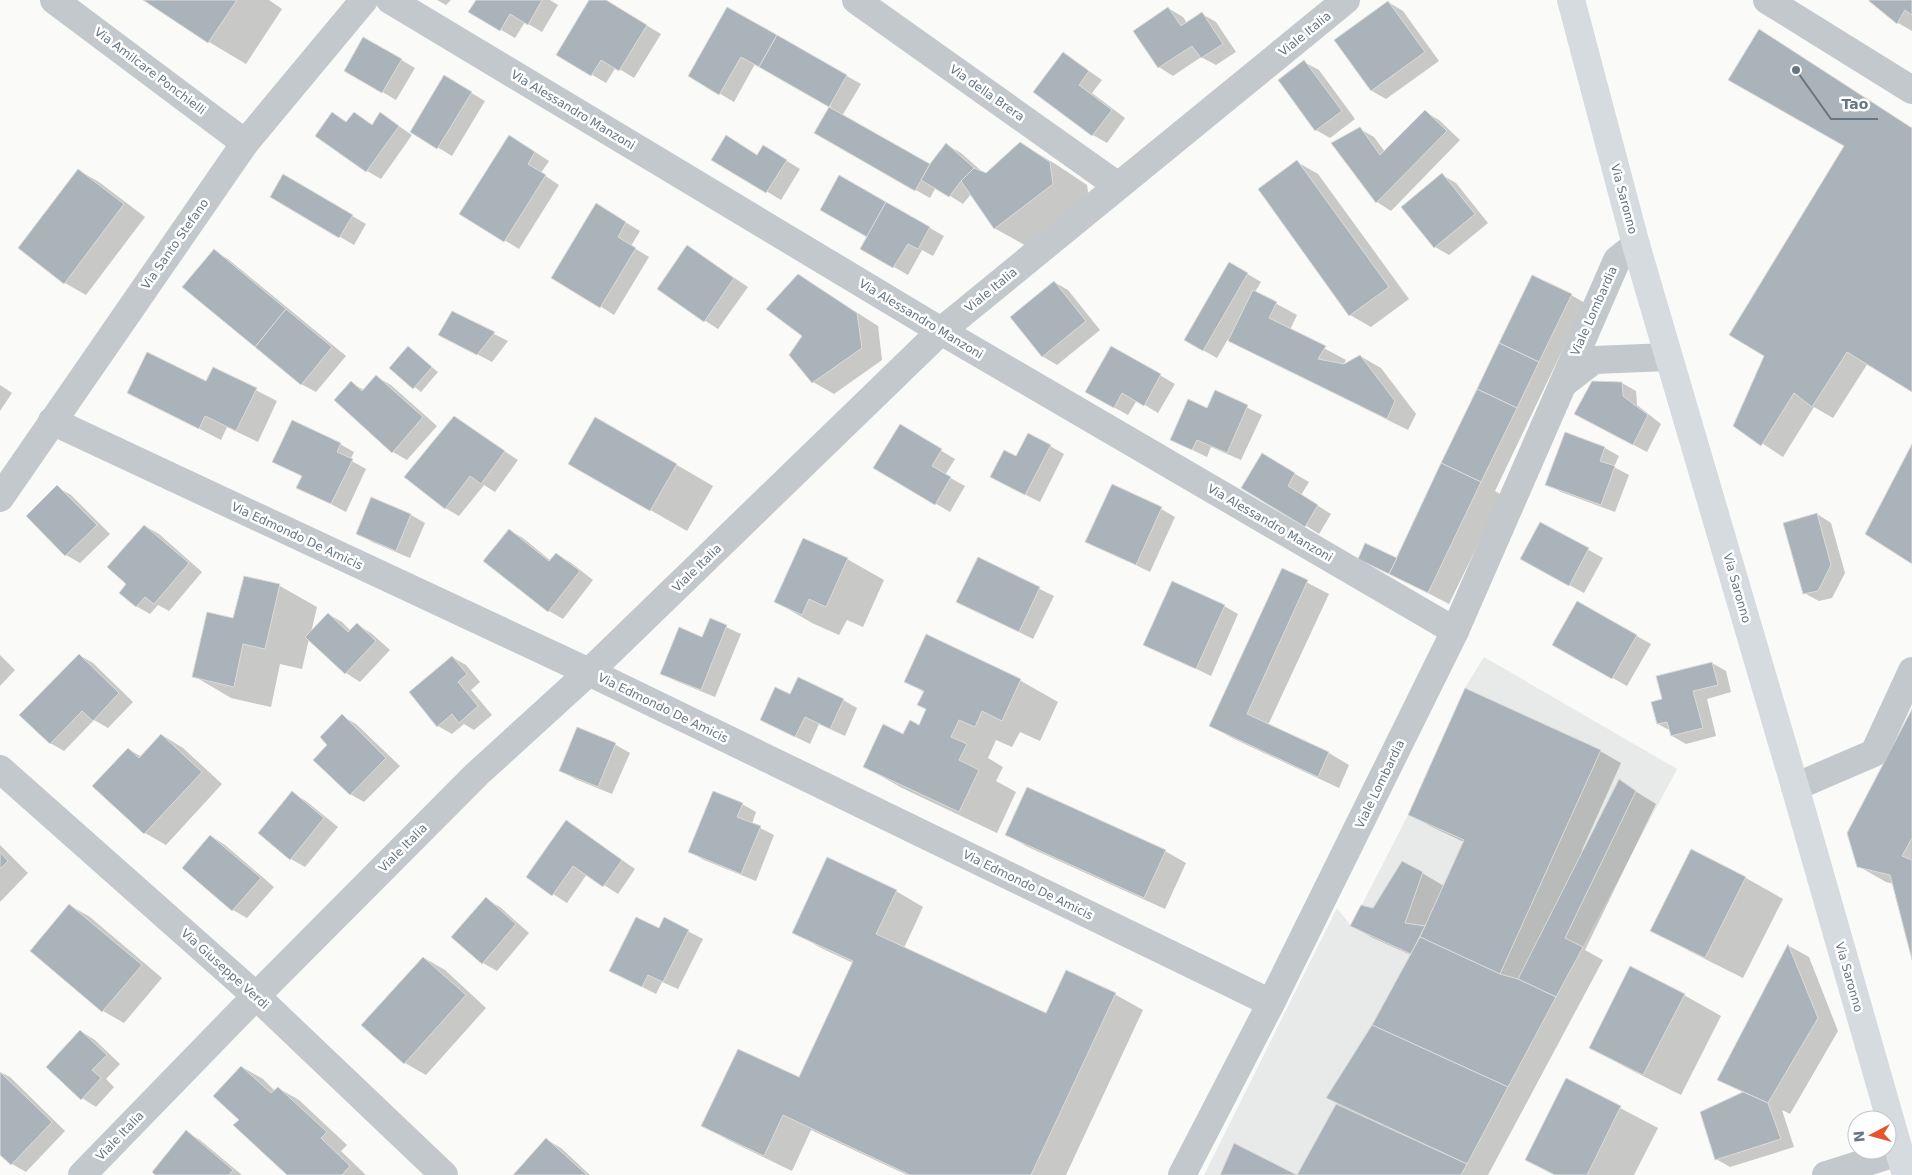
<svg xmlns="http://www.w3.org/2000/svg" width="1912" height="1175" font-family="'DejaVu Sans',sans-serif">
<rect width="100%" height="100%" fill="#fafaf8"/>
<polygon fill="#e8e9e9" points="1484,657 1677,769 1461,1175 1204,1175 1337,908 1351,926 1408,815 1465,688"/>
<g fill="#0003">
<polygon points="145,0 269,0 282,9 246,64 209,42"/>
<polygon points="437,0 451,0 446,5"/>
<polygon points="477,0 550,0 558,5 542,32 525,22 515,38 470,12"/>
<polygon points="590,0 604,0 661,34 634,78 616,67 606,83 557,54"/>
<polygon points="1871,0 1912,0 1912,31 1898,23"/>
<polygon points="1388,2 1403,11 1439,61 1386,99 1372,91"/>
<polygon points="1168,8 1183,17 1187,23 1202,14 1216,22 1236,52 1216,65 1201,57 1173,76 1159,67"/>
<polygon points="728,9 861,84 842,116 930,166 947,145 961,153 986,175 1020,143 1057,165 1087,185 1090,206 1032,249 994,228 971,194 963,204 936,187 930,198 815,133 831,106 755,64 734,102 690,76"/>
<polygon points="1760,31 1912,128 1912,391 1868,363 1833,418 1814,407 1783,457 1734,425 1766,356 1845,145"/>
<polygon points="364,38 415,68 396,100 346,70"/>
<polygon points="1063,53 1102,80 1092,93 1125,118 1107,143 1093,135 1035,91"/>
<polygon points="1304,62 1319,70 1355,119 1330,138 1316,130"/>
<polygon points="458,85 485,101 452,156 411,131"/>
<polygon points="1425,112 1439,120 1460,140 1391,211 1377,202 1332,144 1360,129 1374,137 1385,152"/>
<polygon points="332,113 347,122 354,113 373,125 381,114 412,135 381,179 367,171"/>
<polygon points="523,144 549,161 541,173 559,185 519,249 461,214"/>
<polygon points="777,155 800,169 781,200 713,159"/>
<polygon points="1297,162 1318,174 1409,299 1371,327 1350,315"/>
<polygon points="78,170 99,182 145,217 86,295 65,283 20,248"/>
<polygon points="1442,175 1456,183 1488,223 1449,255 1435,247"/>
<polygon points="284,176 366,224 354,245 272,197"/>
<polygon points="840,177 944,236 933,256 922,250 908,275 861,248 869,236"/>
<polygon points="610,213 640,231 631,246 649,257 614,315 600,306"/>
<polygon points="688,247 748,287 718,329 704,320"/>
<polygon points="214,251 228,259 346,356 316,392 301,384"/>
<polygon points="1229,263 1261,282 1255,292 1297,315 1290,330 1346,360 1342,367 1360,356 1381,368 1416,414 1408,430 1251,352 1228,339 1217,358 1185,340"/>
<polygon points="798,275 878,326 882,360 834,394 813,382 804,335"/>
<polygon points="1054,282 1068,290 1100,330 1057,365 1042,356"/>
<polygon points="1571,295 1585,303 1495,491 1502,495 1449,604 1395,576 1397,559"/>
<polygon points="452,313 508,341 492,362 454,342"/>
<polygon points="1111,347 1175,384 1158,413 1137,400 1128,415 1086,392"/>
<polygon points="408,348 438,372 421,392 391,368"/>
<polygon points="214,369 277,401 258,442 227,427 221,440 129,392 207,383"/>
<polygon points="377,377 391,385 437,426 407,460 393,452 351,383 364,390"/>
<polygon points="1622,383 1636,391 1637,405 1661,424 1647,452 1590,422"/>
<polygon points="0,385 12,393 0,411"/>
<polygon points="1216,392 1262,415 1241,460 1211,447 1207,457 1172,440 1208,409"/>
<polygon points="454,418 518,460 495,492 484,485 459,516 445,508"/>
<polygon points="596,418 713,486 687,531 570,464"/>
<polygon points="900,426 955,459 945,475 965,486 950,512 875,468"/>
<polygon points="340,444 354,452 350,460 366,469 346,512 298,487 303,477 288,469"/>
<polygon points="1050,446 1064,454 1040,502 1006,485 1016,457"/>
<polygon points="1605,448 1619,456 1614,467 1629,475 1615,512 1561,492 1547,484"/>
<polygon points="1262,455 1309,482 1301,495 1331,514 1319,534 1305,525"/>
<polygon points="57,487 71,495 110,534 80,563 66,555 27,516"/>
<polygon points="372,499 411,515 425,523 410,558 372,542 358,533"/>
<polygon points="1161,509 1175,517 1150,572 1087,541"/>
<polygon points="1817,514 1831,523 1845,573 1832,598 1819,601 1804,593"/>
<polygon points="1540,523 1603,558 1584,593 1536,567"/>
<polygon points="145,526 159,534 202,572 169,611 158,605 150,614 136,606 128,584"/>
<polygon points="509,530 523,538 551,561 556,554 570,562 593,580 563,619 549,611 485,560"/>
<polygon points="847,559 884,580 863,627 847,620 839,635 812,623 776,602"/>
<polygon points="978,559 1054,596 1033,639 958,602"/>
<polygon points="1283,570 1329,594 1268,725 1329,753 1349,765 1339,788 1232,738 1211,726"/>
<polygon points="280,586 317,607 311,633 328,614 342,622 351,631 357,625 371,633 390,650 360,682 346,673 309,639 302,669 280,664 271,707 231,698 194,676 234,619"/>
<polygon points="1578,603 1651,644 1627,686 1554,645"/>
<polygon points="1224,606 1238,614 1211,676 1145,644"/>
<polygon points="711,620 741,634 715,697 676,681 662,673 703,638"/>
<polygon points="926,636 1021,681 1058,702 1040,741 1020,732 1012,747 996,740 988,758 1003,767 996,781 1016,792 997,833 902,788 865,767 904,736 920,726 927,709 925,693 905,681"/>
<polygon points="0,655 15,670 0,686"/>
<polygon points="79,655 93,663 133,702 108,728 94,720 64,751 50,743"/>
<polygon points="452,657 466,665 480,682 471,690 492,715 474,730 464,724 452,734 438,726"/>
<polygon points="1712,663 1726,671 1731,692 1707,699 1716,736 1686,744 1672,736 1671,731 1658,724 1663,700"/>
<polygon points="790,695 843,700 857,708 845,736 819,724 810,744 761,720"/>
<polygon points="1912,712 1912,955 1894,884 1886,882 1858,866"/>
<polygon points="342,716 356,724 400,766 364,802 350,794 329,745"/>
<polygon points="578,729 616,745 630,753 612,794 575,779 561,771"/>
<polygon points="162,735 183,748 222,784 166,845 145,833 94,786 128,749 142,757"/>
<polygon points="1600,751 1621,763 1582,850 1584,851 1619,781 1656,804 1585,950 1603,960 1488,1175 1298,1175 1338,1103 1374,1025 1411,955 1373,938 1352,926 1422,873 1444,886 1464,842 1430,826 1410,814"/>
<polygon points="292,793 306,801 338,827 305,867 291,859"/>
<polygon points="742,804 756,812 752,824 774,835 756,881 704,860 690,852"/>
<polygon points="566,821 635,869 618,894 587,874 567,903 553,894"/>
<polygon points="1007,835 1165,851 1186,863 1165,909 1028,847"/>
<polygon points="211,836 225,845 274,887 247,918 233,910 184,868"/>
<polygon points="0,845 28,873 0,902"/>
<polygon points="1746,878 1783,899 1743,978 1689,951 1652,930"/>
<polygon points="896,891 923,907 904,948 1046,1015 1066,972 1116,995 1143,1010 1066,1175 907,1175 811,1130 792,1171 730,1141 703,1126 800,1079 853,963 821,948 794,932"/>
<polygon points="486,899 500,907 529,933 497,971 483,963"/>
<polygon points="69,905 90,917 162,978 124,1023 103,1011 31,951"/>
<polygon points="664,919 703,939 678,989 662,982 656,994 625,978 659,930"/>
<polygon points="1789,946 1809,957 1838,1031 1790,1114 1782,1110 1794,1147 1730,1167 1716,1159 1744,1093 1719,1079"/>
<polygon points="424,958 445,970 486,1008 426,1075 405,1063 363,1025"/>
<polygon points="1684,995 1721,1016 1681,1095 1627,1068 1590,1047"/>
<polygon points="80,1031 95,1040 120,1064 106,1079 114,1087 96,1107 82,1098"/>
<polygon points="242,1067 263,1079 275,1091 278,1088 299,1100 347,1145 341,1151 366,1175 289,1175 240,1120"/>
<polygon points="0,1072 10,1077 65,1131 26,1172 12,1164 0,1153"/>
<polygon points="1567,1080 1658,1128 1634,1175 1554,1175 1527,1159"/>
<polygon points="186,1132 200,1140 242,1175 157,1175"/>
<polygon points="547,1140 561,1148 590,1175 514,1175"/>
</g>
<g fill="#aab3b9" stroke="#dcdcda">
<polygon points="143,0 237,0 208,43"/>
<polygon points="476,0 542,0 528,25 510,14 500,31 468,12"/>
<polygon points="589,0 606,0 647,25 619,71 601,60 591,76 556,55"/>
<polygon points="1869,0 1912,0 1912,15 1905,10 1897,24 1869,1"/>
<polygon points="1388,1 1425,52 1371,91 1334,40"/>
<polygon points="727,7 777,35 759,67 741,57 719,95 688,76"/>
<polygon points="1168,7 1181,26 1202,12 1223,44 1201,58 1192,46 1158,68 1133,31"/>
<polygon points="1759,29 1912,128 1912,392 1847,352 1812,407 1794,393 1761,446 1733,426 1764,356 1729,335 1844,146 1728,80"/>
<polygon points="777,35 847,75 829,107 759,67"/>
<polygon points="363,37 402,59 382,93 344,71"/>
<polygon points="1063,52 1089,71 1079,85 1112,110 1092,136 1033,92"/>
<polygon points="1304,60 1342,111 1315,131 1278,80"/>
<polygon points="444,75 472,92 437,149 410,132"/>
<polygon points="829,107 930,164 915,191 814,133"/>
<polygon points="1425,110 1447,131 1376,203 1331,143 1360,127 1380,155"/>
<polygon points="332,112 346,122 354,112 372,125 380,112 399,126 366,172 315,136"/>
<polygon points="509,135 535,152 528,164 546,175 504,242 459,214"/>
<polygon points="726,135 757,155 763,145 787,160 766,193 711,160"/>
<polygon points="1020,142 1050,162 1053,184 994,229 961,181 974,168 986,173"/>
<polygon points="946,143 974,168 961,181 949,197 921,180 930,164"/>
<polygon points="1297,160 1389,287 1349,316 1258,189"/>
<polygon points="78,169 124,204 64,284 18,248"/>
<polygon points="1442,173 1475,214 1434,248 1401,207"/>
<polygon points="283,174 353,215 339,238 270,197"/>
<polygon points="839,175 886,202 867,237 820,210"/>
<polygon points="886,202 930,227 918,249 908,244 893,268 860,249"/>
<polygon points="596,203 626,222 618,237 636,248 600,308 551,278"/>
<polygon points="687,245 734,278 704,322 657,289"/>
<polygon points="214,249 286,309 255,347 182,287"/>
<polygon points="1229,262 1248,273 1203,351 1184,340"/>
<polygon points="798,274 857,313 862,348 812,383 789,355 802,336 766,309"/>
<polygon points="1532,275 1572,294 1539,362 1499,343"/>
<polygon points="1054,281 1086,321 1042,357 1010,317"/>
<polygon points="1253,290 1277,302 1269,318 1326,346 1318,359 1344,364 1360,355 1395,401 1387,419 1228,341"/>
<polygon points="286,309 332,347 301,385 255,347"/>
<polygon points="452,311 495,332 477,355 438,335"/>
<polygon points="1499,343 1539,362 1517,408 1477,389"/>
<polygon points="408,346 432,367 413,389 389,368"/>
<polygon points="1111,346 1161,374 1144,406 1122,393 1114,408 1085,392"/>
<polygon points="147,352 206,381 213,367 257,388 236,431 205,416 199,429 127,393"/>
<polygon points="376,375 423,417 392,453 334,400 351,381 362,391"/>
<polygon points="1592,381 1622,382 1623,396 1648,415 1633,445 1574,414"/>
<polygon points="1477,389 1517,408 1481,482 1441,463"/>
<polygon points="1215,390 1248,405 1227,453 1197,440 1192,450 1170,440 1188,399 1207,408"/>
<polygon points="454,416 505,451 481,484 470,476 445,509 404,477"/>
<polygon points="595,417 677,464 650,511 568,464"/>
<polygon points="292,420 341,443 337,452 353,459 331,504 296,488 302,476 272,462"/>
<polygon points="900,424 942,449 932,466 951,477 935,505 873,468"/>
<polygon points="1565,432 1605,447 1600,461 1615,466 1601,505 1545,485"/>
<polygon points="1028,433 1051,445 1025,495 990,477 1004,450 1016,456"/>
<polygon points="1912,444 1912,564 1865,534"/>
<polygon points="1262,453 1295,473 1288,486 1318,505 1305,527 1241,488"/>
<polygon points="1441,463 1481,482 1428,593 1389,574"/>
<polygon points="1112,484 1162,507 1136,565 1085,542"/>
<polygon points="57,485 97,525 65,556 26,516"/>
<polygon points="371,497 411,514 396,551 356,534"/>
<polygon points="1817,513 1831,565 1818,591 1803,594 1783,523"/>
<polygon points="1540,522 1589,548 1569,586 1520,559"/>
<polygon points="144,525 189,563 154,604 145,597 136,607 119,593 126,584 107,567"/>
<polygon points="509,529 549,561 556,553 580,571 548,612 483,561"/>
<polygon points="803,538 848,558 826,607 809,599 802,615 774,602"/>
<polygon points="1365,543 1397,558 1389,574 1358,559"/>
<polygon points="978,557 1040,587 1019,632 956,602"/>
<polygon points="1282,568 1308,580 1247,714 1329,752 1318,777 1209,726"/>
<polygon points="244,576 280,584 265,649 243,644 234,687 192,677 207,612 233,618"/>
<polygon points="1172,581 1225,605 1196,669 1143,645"/>
<polygon points="1577,601 1637,635 1612,679 1552,645"/>
<polygon points="328,613 348,632 357,623 376,641 345,674 305,637"/>
<polygon points="710,618 727,625 701,690 660,674 679,627 702,637"/>
<polygon points="926,634 1021,679 1002,721 982,711 975,727 959,720 951,737 967,744 959,760 979,770 959,812 863,767 883,724 903,734 910,720 919,725 926,709 917,705 924,691 904,682"/>
<polygon points="79,654 119,693 93,721 82,711 50,744 19,715"/>
<polygon points="452,656 467,674 458,682 478,706 459,723 452,714 437,727 409,692"/>
<polygon points="1712,662 1718,685 1693,691 1703,728 1671,736 1667,722 1657,724 1651,702 1662,699 1656,676"/>
<polygon points="798,677 844,699 830,729 805,717 795,737 760,720 775,687 790,694"/>
<polygon points="1465,688 1601,750 1500,974 1420,937 1464,840 1408,815"/>
<polygon points="1912,709 1912,838 1902,856 1912,860 1912,960 1890,875 1857,867 1847,833"/>
<polygon points="342,714 386,758 350,795 313,760 327,745 320,737"/>
<polygon points="577,727 616,743 598,787 559,771"/>
<polygon points="161,734 202,772 144,834 92,786 128,748 139,758"/>
<polygon points="1619,779 1636,791 1565,938 1583,947 1556,997 1518,979"/>
<polygon points="1027,787 1166,850 1144,898 1005,835"/>
<polygon points="292,791 324,818 290,860 258,833"/>
<polygon points="713,791 743,803 737,817 761,826 741,874 688,852"/>
<polygon points="566,820 622,860 603,887 573,866 552,896 526,877"/>
<polygon points="210,835 261,878 232,911 182,868"/>
<polygon points="1691,849 1746,877 1705,958 1650,931"/>
<polygon points="0,852 8,861 0,869"/>
<polygon points="827,857 897,890 876,934 1046,1013 1066,970 1116,993 1031,1175 910,1175 783,1115 764,1156 701,1126 738,1049 799,1077 853,961 792,933"/>
<polygon points="1402,861 1423,872 1405,923 1425,926 1411,954 1350,926 1361,905 1373,908"/>
<polygon points="486,897 516,924 482,964 451,937"/>
<polygon points="69,904 142,965 102,1012 30,951"/>
<polygon points="636,917 659,928 664,917 689,930 663,982 648,975 642,987 609,971"/>
<polygon points="1420,937 1500,974 1518,979 1556,997 1508,1087 1372,1025"/>
<polygon points="1788,944 1818,1018 1768,1103 1717,1080"/>
<polygon points="423,957 466,995 404,1064 361,1025"/>
<polygon points="1630,966 1685,994 1643,1075 1589,1048"/>
<polygon points="1372,1025 1508,1087 1467,1164 1326,1098"/>
<polygon points="80,1030 107,1055 92,1070 101,1078 81,1100 46,1067"/>
<polygon points="241,1066 271,1093 278,1087 327,1132 321,1138 350,1166 342,1175 287,1175 233,1125 239,1120 213,1096"/>
<polygon points="0,1072 52,1122 11,1165 0,1155"/>
<polygon points="1566,1078 1621,1106 1587,1175 1555,1175 1525,1160"/>
<polygon points="1743,1092 1768,1103 1781,1139 1715,1160 1700,1112"/>
<polygon points="1336,1104 1467,1164 1461,1175 1297,1175"/>
<polygon points="186,1130 233,1170 229,1175 155,1175 152,1172"/>
<polygon points="546,1138 587,1175 513,1175"/>
<polygon points="1234,1143 1297,1175 1220,1175"/>
</g>
<g fill="none" stroke-linecap="round" stroke-linejoin="round">
<g stroke="#c3c8cc" stroke-width="28">
<polyline points="54,0 245,143"/>
<polyline points="390,0 941,331 1455,631"/>
<polyline points="856,0 1118,186"/>
<polyline points="1767,0 1912,90"/>
<polyline points="1563,384 1594,360 1668,357"/>
<polyline points="52,421 589,672 1271,1003"/>
<polyline points="0,498 245,143 364,0"/>
<polyline points="0,769 256,996 444,1175"/>
<polyline points="1795,787 1874,753 1912,671"/>
<polyline points="82,1175 256,996 477,774 589,672 941,331 1346,0"/>
<polyline points="1182,1175 1271,1003 1455,631 1617,260 1636,245"/>
</g>
<polyline stroke="#c3c8cc" stroke-width="28" points="1826,1175 1899,1152"/>
<polyline stroke="#d6dbdf" stroke-width="28" points="1571,0 1636,245 1795,787 1906,1175"/>
</g>
<g text-anchor="middle" dominant-baseline="central" stroke-width="5" stroke-linejoin="round" paint-order="stroke">
<g font-size="12" fill="#657683" stroke="#fff">
<text transform="translate(1305 34) rotate(-39)">Viale Italia</text>
<text transform="translate(150 71) rotate(37)">Via Amilcare Ponchielli</text>
<text transform="translate(987 93) rotate(35)">Via della Brera</text>
<text transform="translate(573 110) rotate(31)">Via Alessandro Manzoni</text>
<text transform="translate(1624 199) rotate(75)">Via Saronno</text>
<text transform="translate(175 244) rotate(-55)">Via Santo Stefano</text>
<text transform="translate(991 290) rotate(-39)">Viale Italia</text>
<text transform="translate(1594 311) rotate(-66)">Viale Lombardia</text>
<text transform="translate(921 319) rotate(31)">Via Alessandro Manzoni</text>
<text transform="translate(1270 523) rotate(30)">Via Alessandro Manzoni</text>
<text transform="translate(297 536) rotate(25)">Via Edmondo De Amicis</text>
<text transform="translate(697 568) rotate(-44)">Viale Italia</text>
<text transform="translate(1737 588) rotate(74)">Via Saronno</text>
<text transform="translate(663 708) rotate(26)">Via Edmondo De Amicis</text>
<text transform="translate(1380 784) rotate(-64)">Viale Lombardia</text>
<text transform="translate(403 848) rotate(-45)">Viale Italia</text>
<text transform="translate(1028 885) rotate(26)">Via Edmondo De Amicis</text>
<text transform="translate(225 969) rotate(42)">Via Giuseppe Verdi</text>
<text transform="translate(1849 977) rotate(74)">Via Saronno</text>
<text transform="translate(120 1136) rotate(-46)">Viale Italia</text>
</g>
</g>
<path fill="none" stroke="#657683" stroke-width="2" d="M1796 70L1831 119H1878"/>
<circle fill="#657683" stroke="#fff" stroke-width="2" cx="1796" cy="70" r="5"/>
<g font-size="14" text-anchor="middle" font-weight="bold" fill="#657683" stroke="#fff" stroke-width="5" stroke-linejoin="round" paint-order="stroke">
<text x="1855" y="109">Tao</text>
</g>
<g transform="translate(1872 1135) rotate(264)"><circle r="24" fill="#ffffff" stroke="#c1c8cd"/>
<path d="M0-4L9 19L0 12L-9 19Z" fill="#e4572e"/>
<text y="-8" font-size="14" font-weight="bold" text-anchor="middle" fill="#657683">N</text>
</g>
</svg>
